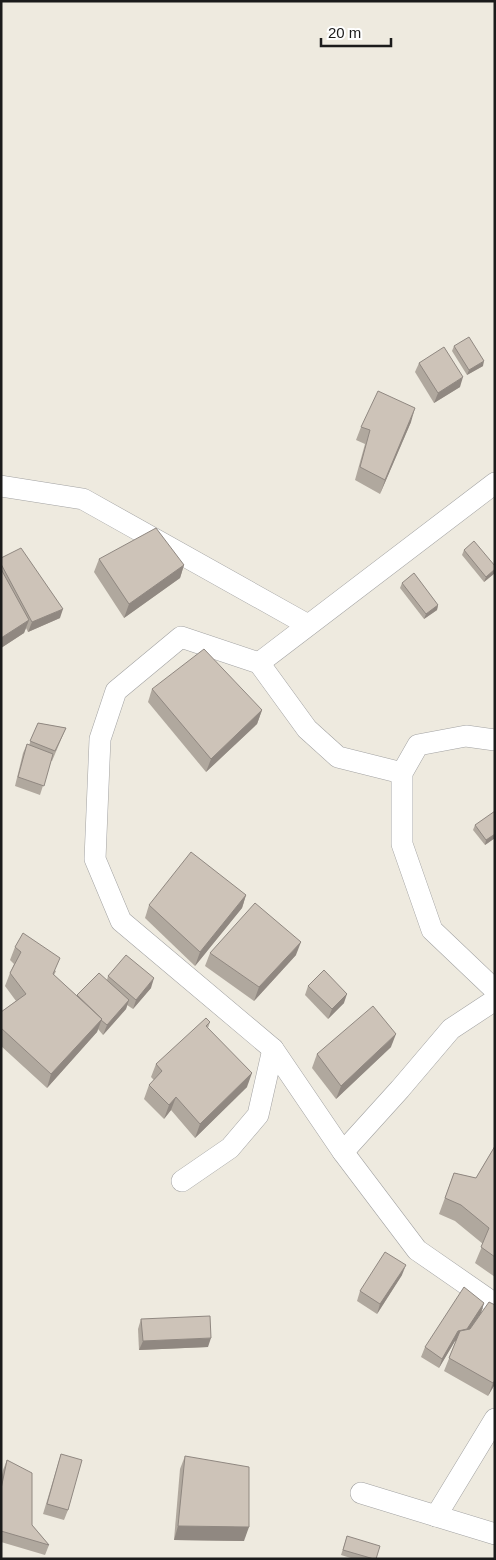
<svg xmlns="http://www.w3.org/2000/svg" width="496" height="1560" font-family="Arial,sans-serif">
<rect width="100%" height="100%" fill="#eeeadf"/>
<g fill="none" stroke-linecap="round" stroke-linejoin="round">
<defs>
<g id="street">
<polyline points="1,486 83,499 308,625"/>
<polyline points="259,663 495,483"/>
<polyline points="495,740 466,736 418,745 402,773 402,844 432,930 495,990"/>
<polyline points="402,773 338,757 307,729 259,663 181,637 116,691 100,739 95,859 121,921 273,1049 343,1152 417,1250 495,1304"/>
<polyline points="343,1152 400,1089 451,1029 495,1000"/>
<polyline points="182,1181 230,1148 258,1115 273,1049"/>
<polyline points="361,1493 495,1534"/>
<polyline points="436,1516 495,1419"/>
</g>
</defs>
<use href="#street" stroke="#a2a2a2" stroke-width="22"/>
<use href="#street" stroke="#fff" stroke-width="21"/>
</g>
<g fill="#b0a89e">
<polygon points="454,346 483,366 467,375 452,351"/>
<polygon points="419,363 460,387 434,403 415,372"/>
<polygon points="411,422 380,494 355,480 365,444 356,440 361,427"/>
<polygon points="464,550 495,573 484,582 462,555"/>
<polygon points="1,558 60,618 28,632 26,628 24,633 1,648"/>
<polygon points="99,559 184,565 180,578 124,618 94,572"/>
<polygon points="402,583 438,605 437,610 424,619 400,588"/>
<polygon points="152,689 262,710 257,724 206,772 148,702"/>
<polygon points="38,723 66,728 52,761 51,761 40,795 15,786 23,753 27,744 29,745"/>
<polygon points="475,825 495,838 485,845 473,830"/>
<polygon points="246,895 242,908 195,966 145,918 149,905"/>
<polygon points="15,947 56,971 54,975 77,996 107,980 108,976 151,988 133,1009 127,1005 126,1009 103,1035 98,1029 97,1032 47,1088 1,1046 1,1012 16,1001 5,986 10,973 14,964 10,960"/>
<polygon points="210,953 296,955 254,1001 205,966"/>
<polygon points="308,986 344,1003 328,1019 305,995"/>
<polygon points="210,1022 208,1028 247,1087 195,1138 171,1110 164,1119 144,1099 149,1085 154,1080 151,1077 156,1064"/>
<polygon points="391,1047 336,1099 312,1068 317,1054"/>
<polygon points="495,1146 495,1277 475,1263 483,1244 455,1221 439,1214 454,1173 476,1178"/>
<polygon points="402,1275 377,1314 357,1301 360,1291"/>
<polygon points="484,1303 481,1313 495,1384 488,1396 444,1371 456,1341 455,1341 439,1368 421,1357 425,1347"/>
<polygon points="141,1319 208,1347 139,1350 138,1329"/>
<polygon points="61,1454 68,1510 64,1520 43,1514"/>
<polygon points="185,1456 244,1541 174,1540 180,1469"/>
<polygon points="7,1460 32,1525 49,1545 45,1555 1,1542 1,1480 3,1470"/>
<polygon points="347,1536 376,1559 354,1559 341,1555"/>
</g>
<g fill="#908881">
<polygon points="484,361 483,366 467,375 469,370"/>
<polygon points="463,377 460,387 434,403 438,393"/>
<polygon points="415,408 411,422 380,494 385,480"/>
<polygon points="184,565 180,578 124,618 129,604"/>
<polygon points="495,569 495,573 484,582 486,577"/>
<polygon points="438,605 437,610 424,619 426,614"/>
<polygon points="63,609 60,618 28,632 32,622"/>
<polygon points="29,620 24,633 1,648 1,638"/>
<polygon points="262,710 257,724 206,772 211,759"/>
<polygon points="495,834 495,838 485,845 486,840"/>
<polygon points="246,895 242,908 195,966 200,952"/>
<polygon points="301,942 296,955 254,1001 259,987"/>
<polygon points="154,978 151,988 133,1009 136,1000"/>
<polygon points="347,994 344,1003 328,1019 332,1009"/>
<polygon points="129,1000 126,1009 103,1035 107,1025"/>
<polygon points="102,1019 97,1032 47,1088 51,1074"/>
<polygon points="396,1034 391,1047 336,1099 341,1086"/>
<polygon points="252,1073 247,1087 195,1138 200,1124"/>
<polygon points="176,1097 171,1110 164,1119 169,1105"/>
<polygon points="406,1265 402,1275 377,1314 380,1304"/>
<polygon points="484,1303 481,1313 464,1338 455,1341 439,1368 442,1359 458,1331"/>
<polygon points="211,1338 208,1347 139,1350 143,1341"/>
<polygon points="495,1380 495,1384 488,1396 493,1383"/>
<polygon points="178,1526 249,1527 244,1541 174,1540"/>
</g>
<g fill="#cdc3b8" stroke="#908881">
<polygon points="469,337 484,361 469,370 454,346"/>
<polygon points="444,347 463,377 438,393 419,363"/>
<polygon points="378,391 415,408 385,480 360,467 370,430 361,427"/>
<polygon points="156,528 184,565 129,604 99,559"/>
<polygon points="474,541 495,566 495,569 486,577 464,550"/>
<polygon points="21,548 63,609 32,622 1,564 1,558"/>
<polygon points="1,569 29,620 1,638"/>
<polygon points="414,573 438,605 426,614 402,583"/>
<polygon points="204,649 262,710 211,759 152,689"/>
<polygon points="38,723 66,728 55,751 30,741"/>
<polygon points="27,744 53,754 44,786 18,777"/>
<polygon points="495,811 495,834 486,840 475,825"/>
<polygon points="191,852 246,895 200,952 149,905"/>
<polygon points="255,903 301,942 259,987 210,953"/>
<polygon points="23,933 60,958 53,974 102,1019 51,1074 1,1028 1,1012 26,994 10,973 21,952 15,947"/>
<polygon points="126,955 154,978 136,1000 108,976"/>
<polygon points="324,970 347,994 332,1009 308,986"/>
<polygon points="99,973 129,1000 107,1025 101,1020 102,1019 77,995"/>
<polygon points="373,1006 396,1034 341,1086 317,1054"/>
<polygon points="206,1018 210,1022 206,1026 252,1073 200,1124 176,1097 169,1105 149,1085 162,1071 156,1064"/>
<polygon points="495,1146 495,1257 481,1247 489,1228 461,1205 445,1198 454,1173 476,1178"/>
<polygon points="385,1252 406,1265 380,1304 360,1291"/>
<polygon points="464,1287 484,1303 467,1329 458,1331 442,1359 425,1347"/>
<polygon points="489,1302 495,1305 495,1380 493,1383 449,1358 460,1331 470,1329"/>
<polygon points="210,1316 211,1338 143,1341 141,1319"/>
<polygon points="61,1454 82,1460 68,1510 47,1504"/>
<polygon points="185,1456 249,1467 249,1527 178,1526"/>
<polygon points="7,1460 32,1473 32,1525 49,1545 1,1531 1,1489"/>
<polygon points="347,1536 380,1546 376,1559 374,1559 343,1550"/>
</g>
<rect width="496" height="1560" fill="none" stroke="#1b1b1b" stroke-width="5"/>
<path d="M321 38v8h70v-8" fill="none" stroke="#1b1b1b" stroke-width="2.5"/>
<text x="328" y="38" font-size="15" fill="#1b1b1b" stroke="#ffffff" stroke-width="4" paint-order="stroke">20 m</text>
</svg>
